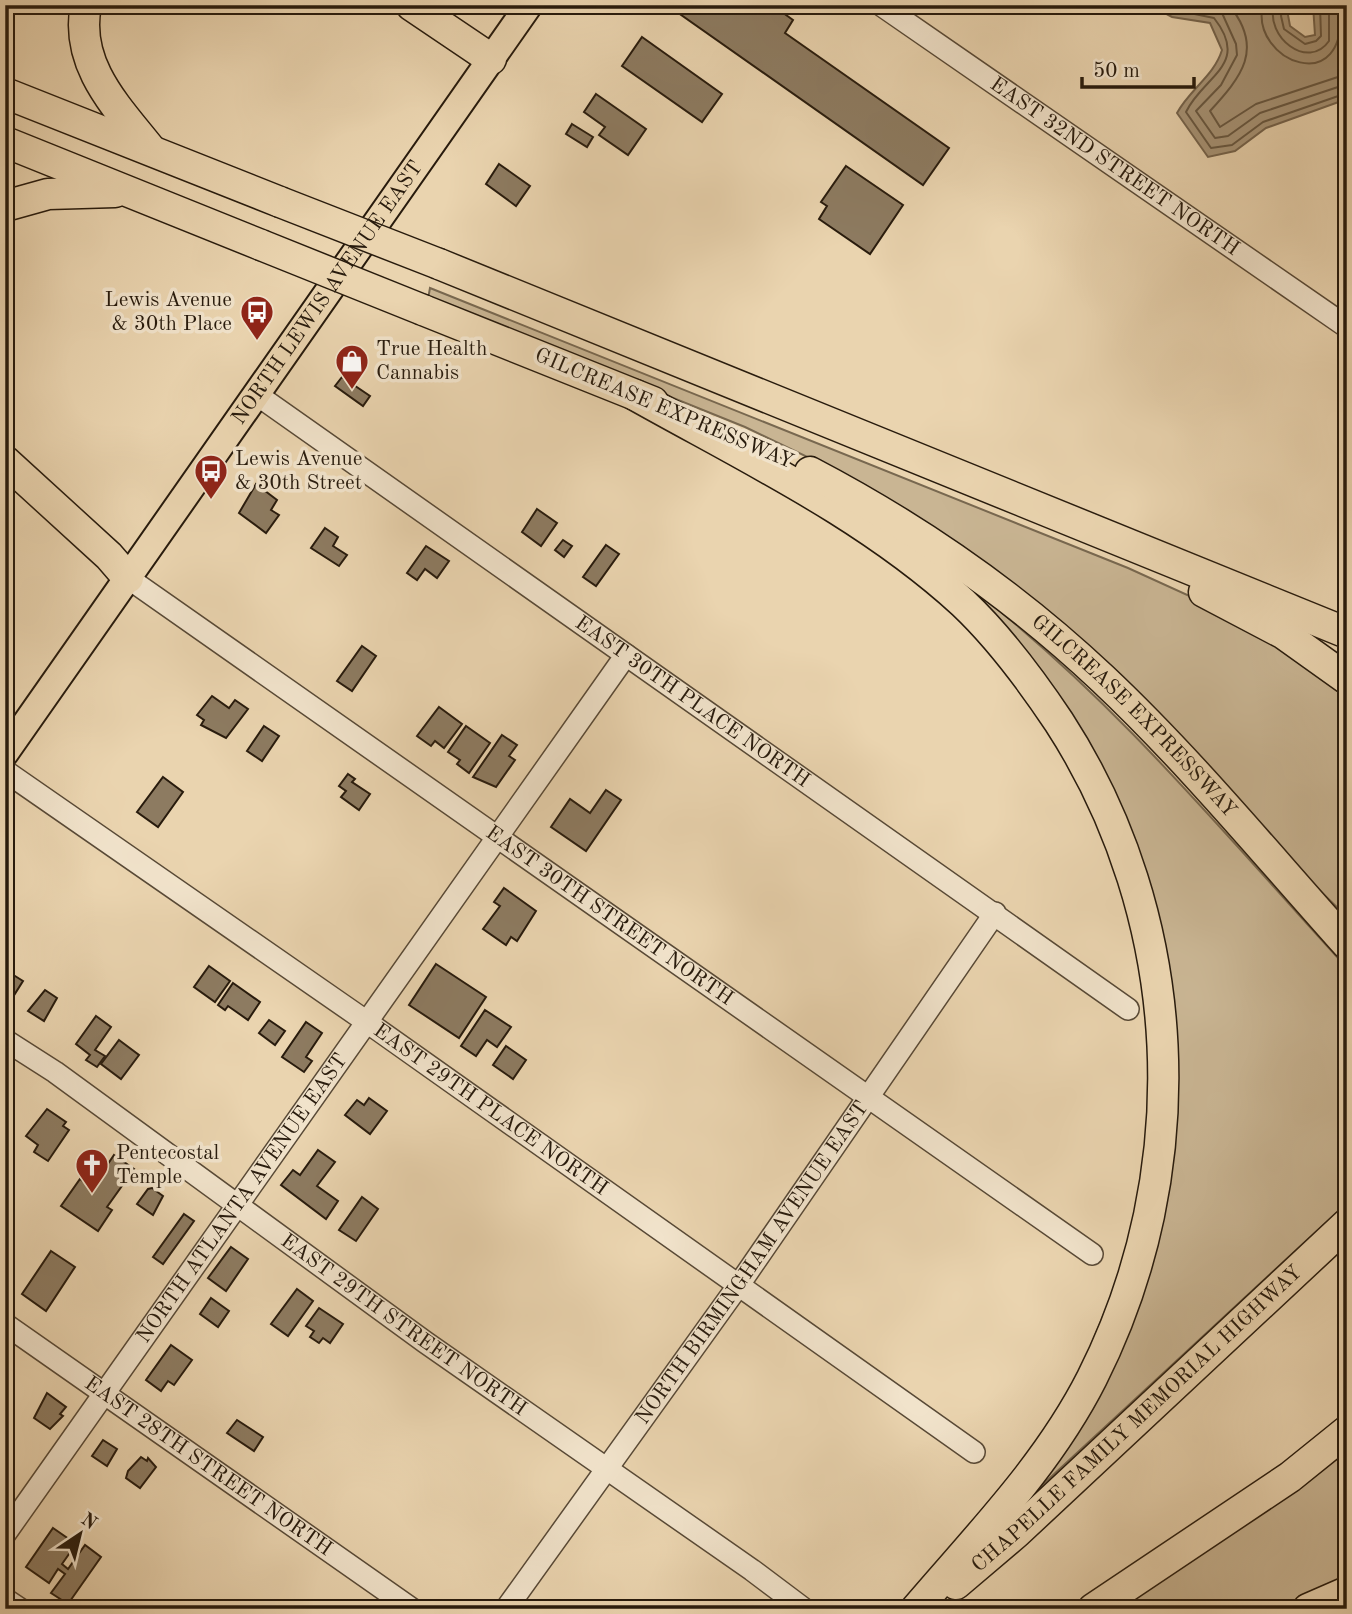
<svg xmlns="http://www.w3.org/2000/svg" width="1352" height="1614" font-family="'Old Standard TT',serif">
<rect width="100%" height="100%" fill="#ead4af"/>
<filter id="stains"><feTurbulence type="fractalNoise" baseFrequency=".00286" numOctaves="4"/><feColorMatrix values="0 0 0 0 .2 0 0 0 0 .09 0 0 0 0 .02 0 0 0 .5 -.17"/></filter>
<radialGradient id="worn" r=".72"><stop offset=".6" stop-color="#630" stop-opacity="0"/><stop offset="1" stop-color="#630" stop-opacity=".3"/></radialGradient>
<g fill="#c9b593" stroke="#786850" stroke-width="2">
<polygon points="430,288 1128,568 1249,623 1347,692 1347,917 1278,850 1204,769 818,462 745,427 428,299"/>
<path d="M976 592C1118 703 1226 836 1347 968V1203L1038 1489 1033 1486 1169 1156 1134 855 971 599Z"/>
<polygon points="1347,1451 1347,1578 1280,1609 1110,1609"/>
</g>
<path fill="#a89578" stroke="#75644d" stroke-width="2" d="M1160 5H1291L1288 15 1290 26 1305 37 1315 35 1313 5H1347V99L1266 128 1235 151 1208 157 1177 113C1190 89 1214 76 1222 50L1210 23 1172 17 1161 11Z"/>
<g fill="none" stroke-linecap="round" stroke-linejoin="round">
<g stroke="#685842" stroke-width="2">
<path d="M1167 5 1175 10 1214 18C1251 65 1203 76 1186 112L1211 148 1232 145 1263 122 1347 93"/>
<polyline points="1195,5 1222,13 1236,44 1237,55 1221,85 1196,111 1215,138 1228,136 1260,113 1347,84"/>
<path d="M1229 5C1265 49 1241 77 1210 111L1220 127 1256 104 1347 74"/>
<path d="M1263 5C1249 61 1350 102 1340 5"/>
<path d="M1274 5C1265 37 1308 71 1329 41V5"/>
<polyline points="1283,5 1281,16 1284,29 1305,44 1316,41 1321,36 1320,5"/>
</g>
</g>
<g fill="#8d7b61" stroke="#281b0d" stroke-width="2">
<polygon points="667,5 772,5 793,20 785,33 949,148 923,185"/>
<polygon points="642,37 722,94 702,122 622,66"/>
<polygon points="596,94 646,129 628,155 599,135 605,127 584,112"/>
<polygon points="572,124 593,137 587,147 566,134"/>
<polygon points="499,164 530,186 516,206 486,184"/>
<polygon points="846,166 903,205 870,254 819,219 827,206 821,202"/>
<polygon points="342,377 370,396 363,406 335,386"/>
<polygon points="256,484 277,500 271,510 279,515 266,533 239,513"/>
<polygon points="537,509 557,523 541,546 522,532"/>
<polygon points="325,528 338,537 333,546 347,555 339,566 311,548"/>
<polygon points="563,540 572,546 564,557 555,550"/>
<polygon points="606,545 619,554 596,586 583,577"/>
<polygon points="426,546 449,561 437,578 425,569 417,580 407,573"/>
<polygon points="362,646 376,656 352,691 337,681"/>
<polygon points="212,696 229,708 235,700 248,709 226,738 201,725 204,720 197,715"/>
<polygon points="439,707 462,724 444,748 435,741 431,746 417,736"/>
<polygon points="264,726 279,736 262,761 247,751"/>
<polygon points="466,726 490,743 469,773 457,764 460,760 448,752"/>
<polygon points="502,735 517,745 509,756 515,760 496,787 473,777"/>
<polygon points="348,774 355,779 352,782 370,794 359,810 341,797 346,791 339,786"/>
<polygon points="163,777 183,792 158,827 137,812"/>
<polygon points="606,790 621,800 586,851 551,827 570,799 590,813"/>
<polygon points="504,888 536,911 517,941 511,937 506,945 483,929 500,906 494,902"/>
<polygon points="436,964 486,997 459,1038 409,1005"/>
<polygon points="209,966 230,981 215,1002 194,987"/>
<polygon points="7,971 23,981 11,1000 5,996"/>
<polygon points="233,983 260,1002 248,1020 228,1006 225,1010 218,1005"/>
<polygon points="45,990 57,998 44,1021 28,1011"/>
<polygon points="485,1010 511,1027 497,1047 487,1040 476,1056 461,1046"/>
<polygon points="96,1016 111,1027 95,1050 105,1056 97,1067 86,1060 90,1055 76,1044"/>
<polygon points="269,1020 285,1031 275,1045 259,1033"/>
<polygon points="306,1022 322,1033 306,1057 312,1061 304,1072 282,1057"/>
<polygon points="119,1040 139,1055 121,1079 101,1064"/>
<polygon points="506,1046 526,1060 513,1079 493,1065"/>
<polygon points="369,1098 387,1111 370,1134 345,1115 357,1100 364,1105"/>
<polygon points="47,1109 66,1122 63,1126 69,1130 48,1161 34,1152 38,1145 26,1136"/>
<polygon points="318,1150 335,1162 317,1186 338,1201 326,1219 281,1185 293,1170 300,1175"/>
<polygon points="114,1155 134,1169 107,1207 112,1210 98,1231 61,1206 80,1179 87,1184 92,1177 97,1180"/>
<polygon points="152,1188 163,1196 153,1215 137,1204 148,1189"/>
<polygon points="362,1197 378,1209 356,1241 339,1230"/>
<polygon points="184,1214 194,1221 163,1264 153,1257"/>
<polygon points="231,1247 248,1259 226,1291 208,1278"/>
<polygon points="51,1251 75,1267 46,1311 22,1294"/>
<polygon points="297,1289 313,1301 288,1336 271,1324"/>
<polygon points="211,1298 229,1311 218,1327 200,1314"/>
<polygon points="319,1308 343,1324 330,1343 323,1338 319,1343 310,1337 314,1331 306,1326"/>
<polygon points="171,1345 192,1360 174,1385 168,1381 161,1391 146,1380"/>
<polygon points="47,1393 66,1407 60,1414 63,1416 50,1429 34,1418"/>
<polygon points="237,1420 263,1437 254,1451 227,1433"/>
<polygon points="103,1440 117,1449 107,1466 92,1456"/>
<polygon points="141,1457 147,1461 148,1458 156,1467 140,1488 126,1478 128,1471"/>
<polygon points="53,1528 76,1544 62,1564 68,1569 85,1545 101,1557 68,1604 51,1593 65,1574 58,1569 49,1583 26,1567"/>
</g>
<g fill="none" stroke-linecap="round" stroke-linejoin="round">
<defs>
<g id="minor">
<path id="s1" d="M881 5 1347 327"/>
<path id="s2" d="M256 394 1128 1009"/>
<path id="s3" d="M128 578 1092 1254"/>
<path id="s4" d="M5 771 367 1022 974 1452"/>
<path id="s5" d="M5 1040 55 1072 425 1342 752 1570 804 1609"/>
<path id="s6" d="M5 1324 412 1609"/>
<path id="s7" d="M5 1534 626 655"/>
<polyline points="5,1599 20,1609"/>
<path id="s8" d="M506 1609 738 1286 995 913"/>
</g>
<g id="major">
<path id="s9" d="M5 753 529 5"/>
</g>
<g id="highway">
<path d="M86 5C74 65 117 107 151 150"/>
<polyline points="411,5 491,59"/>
<polyline points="5,93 280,202"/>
<polyline points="5,142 261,245"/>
<polyline points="5,206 48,194 115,192"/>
<polyline points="439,264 1347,633"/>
<polyline points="423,310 653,402"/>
<path d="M635 395C747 458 867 515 963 603 1000 638 1031 680 1059 722 1186 918 1197 1170 1092 1378 1048 1465 979 1535 916 1609"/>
<polyline points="5,461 109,556 128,578"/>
<path id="s10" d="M810 472C917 528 1016 597 1103 679 1190 761 1267 855 1347 944"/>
<polyline points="1204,592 1284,634 1347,679"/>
<path id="s11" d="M956 1584 1016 1533 1347 1224"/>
<polyline points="1093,1609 1290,1477 1347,1431"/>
<polyline points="1308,1609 1347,1592"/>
</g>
</defs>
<use href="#minor" stroke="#584936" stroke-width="24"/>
<use href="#major" stroke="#281b0d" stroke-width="30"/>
<use href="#highway" stroke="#281b0d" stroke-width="33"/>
<use href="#minor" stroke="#f1e3cb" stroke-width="21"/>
<use href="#major" stroke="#ead4af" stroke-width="26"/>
<use href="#highway" stroke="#ead4af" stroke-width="30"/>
<defs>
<g id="highway-bridge">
<polyline points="280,202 439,264"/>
<polyline points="261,245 423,310"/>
</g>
</defs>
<use href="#highway-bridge" stroke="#281b0d" stroke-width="33" stroke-linecap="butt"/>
<use href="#highway-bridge" stroke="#ead4af" stroke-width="30"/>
</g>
<defs>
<symbol id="bus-pin" viewBox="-11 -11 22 30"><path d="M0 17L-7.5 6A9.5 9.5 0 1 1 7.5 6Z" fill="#8f2418" stroke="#f1e3cb"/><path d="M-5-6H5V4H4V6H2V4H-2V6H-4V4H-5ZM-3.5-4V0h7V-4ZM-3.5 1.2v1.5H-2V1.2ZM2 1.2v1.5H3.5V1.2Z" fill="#fff"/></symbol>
<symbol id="shop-pin" viewBox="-11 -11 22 30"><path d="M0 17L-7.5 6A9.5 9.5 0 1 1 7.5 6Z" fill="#8f2418" stroke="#f1e3cb"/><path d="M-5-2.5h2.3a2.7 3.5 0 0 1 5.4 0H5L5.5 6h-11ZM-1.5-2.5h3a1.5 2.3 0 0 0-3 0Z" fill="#fff"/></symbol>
<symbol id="church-pin" viewBox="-11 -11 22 30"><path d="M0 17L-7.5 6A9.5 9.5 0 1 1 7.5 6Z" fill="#8f2418" stroke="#f1e3cb"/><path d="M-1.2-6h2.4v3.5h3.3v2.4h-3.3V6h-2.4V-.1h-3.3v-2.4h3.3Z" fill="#fff"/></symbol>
</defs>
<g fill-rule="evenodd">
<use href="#bus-pin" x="238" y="293" width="38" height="52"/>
<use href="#shop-pin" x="333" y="342" width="38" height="52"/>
<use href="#bus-pin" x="192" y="452" width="38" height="52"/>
<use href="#church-pin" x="73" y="1146" width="38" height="52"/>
</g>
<g text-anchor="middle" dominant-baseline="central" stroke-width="7" stroke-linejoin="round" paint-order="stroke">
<g font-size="21" fill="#281b0d" stroke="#f1e3cb">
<text stroke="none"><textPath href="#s1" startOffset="284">EAST 32ND STREET NORTH</textPath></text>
<text stroke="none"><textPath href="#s9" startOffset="562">NORTH LEWIS AVENUE EAST</textPath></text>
<text transform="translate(664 409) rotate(23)">GILCREASE EXPRESSWAY</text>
<text stroke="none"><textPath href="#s2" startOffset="534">EAST 30TH PLACE NORTH</textPath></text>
<text stroke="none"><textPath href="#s10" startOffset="408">GILCREASE EXPRESSWAY</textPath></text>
<text stroke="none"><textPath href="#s3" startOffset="588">EAST 30TH STREET NORTH</textPath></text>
<text stroke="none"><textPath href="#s4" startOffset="592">EAST 29TH PLACE NORTH</textPath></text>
<text stroke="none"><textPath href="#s7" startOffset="411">NORTH ATLANTA AVENUE EAST</textPath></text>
<text stroke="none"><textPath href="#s8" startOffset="425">NORTH BIRMINGHAM AVENUE EAST</textPath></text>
<text stroke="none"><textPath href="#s5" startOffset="490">EAST 29TH STREET NORTH</textPath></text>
<text stroke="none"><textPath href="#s11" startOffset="245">CHAPELLE FAMILY MEMORIAL HIGHWAY</textPath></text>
<text stroke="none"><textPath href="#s6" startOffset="248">EAST 28TH STREET NORTH</textPath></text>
</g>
<g font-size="21" fill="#281b0d" stroke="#f1e3cb" text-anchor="start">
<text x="232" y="300" text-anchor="end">Lewis Avenue<tspan x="232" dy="24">&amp; 30th Place</tspan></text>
<text x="376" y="349">True Health<tspan x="376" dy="24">Cannabis</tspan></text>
<text x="235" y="459">Lewis Avenue<tspan x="235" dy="24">&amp; 30th Street</tspan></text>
<text x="116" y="1153">Pentecostal<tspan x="116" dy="24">Temple</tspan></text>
</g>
</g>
<rect width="1352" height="1614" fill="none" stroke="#ead4af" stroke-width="28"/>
<rect x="7" y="7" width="1338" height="1600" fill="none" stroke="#281b0d" stroke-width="3.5"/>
<rect x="14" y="14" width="1324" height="1586" fill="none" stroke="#281b0d" stroke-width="2"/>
<g transform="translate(80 1534) rotate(35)" stroke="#f1e3cb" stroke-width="5" paint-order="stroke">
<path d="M0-5L12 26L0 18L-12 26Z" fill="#281b0d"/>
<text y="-10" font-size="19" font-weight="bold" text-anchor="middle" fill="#281b0d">N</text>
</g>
<path d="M1082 77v10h112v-10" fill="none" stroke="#281b0d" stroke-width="3.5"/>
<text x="1093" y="77" font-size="21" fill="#281b0d" stroke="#f1e3cb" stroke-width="5" paint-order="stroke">50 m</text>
<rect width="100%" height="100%" filter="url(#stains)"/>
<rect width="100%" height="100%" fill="url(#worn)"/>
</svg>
